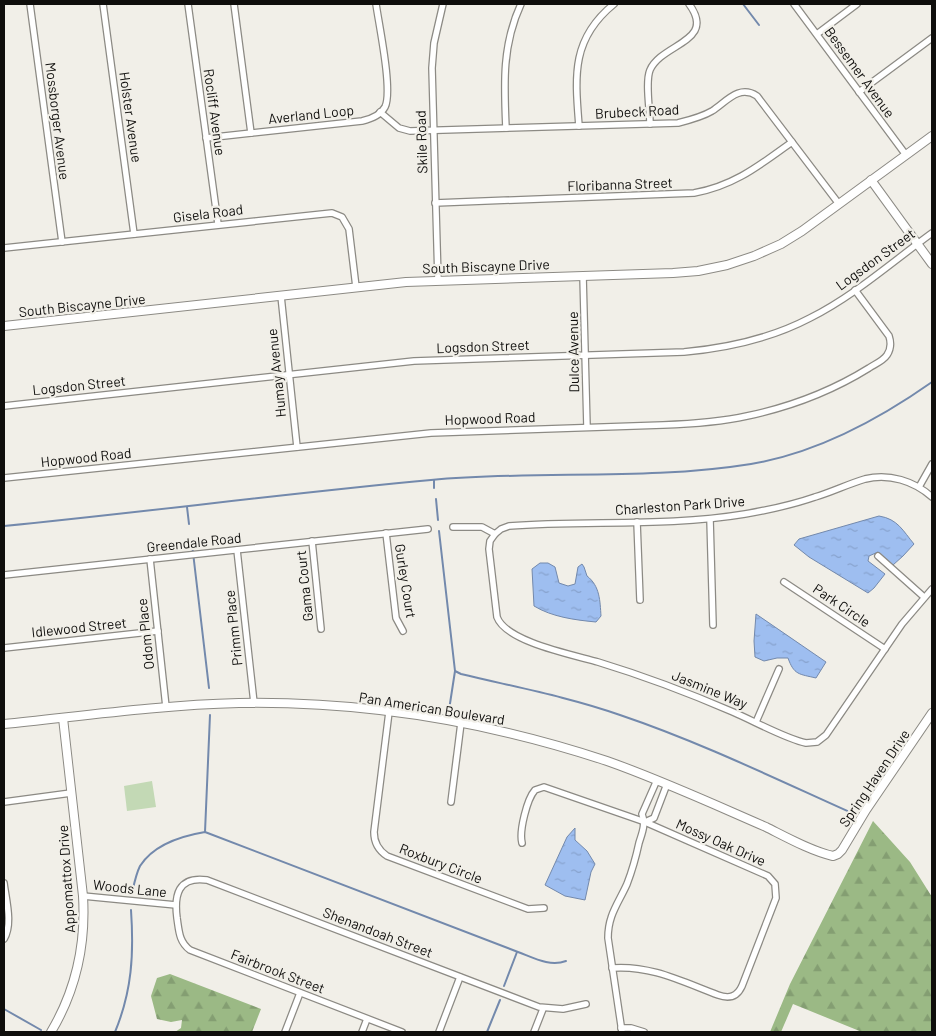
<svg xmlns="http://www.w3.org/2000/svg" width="936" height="1036" font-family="Barlow,sans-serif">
<defs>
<pattern id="forest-firs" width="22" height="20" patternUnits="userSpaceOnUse" patternTransform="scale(1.25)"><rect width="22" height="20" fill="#9bb985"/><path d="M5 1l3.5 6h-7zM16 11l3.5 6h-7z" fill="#849e72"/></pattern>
<pattern id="water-ripples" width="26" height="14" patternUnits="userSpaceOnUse" patternTransform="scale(1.25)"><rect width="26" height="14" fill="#9ebef0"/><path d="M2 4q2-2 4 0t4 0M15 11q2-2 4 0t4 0" fill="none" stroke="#87a2cd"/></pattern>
</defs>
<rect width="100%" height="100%" fill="#f1efe8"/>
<polygon fill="#c3d9b5" points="152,781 156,807 127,811 124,786"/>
<g fill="url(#forest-firs)">
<polygon points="873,821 910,862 932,897 932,1032 862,1032 793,1004 781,1032 770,1032 790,984"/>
<polygon points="170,974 261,1009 252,1032 175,1032 181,1028 182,1020 171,1022 157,1019 151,996 157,978"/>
</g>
<g fill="url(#water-ripples)" stroke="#7389ac">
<path d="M879 516C898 519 903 531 914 544L903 556 893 565 878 552 869 556 868 561 885 574 874 588 868 593 809 557 794 545 799 539Z"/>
<path d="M540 563H548L555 567 559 583 568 586 575 584 578 567 582 564 584 567 587 576C600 586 600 601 601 616L596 622C575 620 552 617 534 606L532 569Z"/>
<path d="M756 614 826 662 816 678C799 674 794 675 788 658H777L764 661 755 657 754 641Z"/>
<polygon points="575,828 575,840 587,851 595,864 591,872 585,900 565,896 545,885 567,837"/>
</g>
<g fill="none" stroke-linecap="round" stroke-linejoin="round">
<g stroke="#7389ac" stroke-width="2">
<polyline points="743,4 759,25"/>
<polyline points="434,480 434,488"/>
<polyline points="436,499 438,520"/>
<polyline points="187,507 189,524"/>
<path d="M4 526C146 512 289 493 431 480 537 470 646 481 751 464 817 453 878 420 932 382"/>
<path d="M439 531 455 671 461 674C515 687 569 697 620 715 700 742 776 779 852 813"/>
<polyline points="192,544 209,688"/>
<polyline points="449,710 455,671"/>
<polyline points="205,832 210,715"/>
<path d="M132 893C134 884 136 874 140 866 154 844 181 836 205 832L518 952C534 958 550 967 566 961"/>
<polyline points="504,986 517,952"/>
<polyline points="4,1009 41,1030"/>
<path d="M115 1032C132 991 134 954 131 910"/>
<polyline points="487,1032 500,1000"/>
</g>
<defs>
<g id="street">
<polyline points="30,4 62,242"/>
<polyline points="103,4 134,234"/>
<polyline points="188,4 218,224"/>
<polyline points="234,4 251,133"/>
<polyline points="794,4 906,155"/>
<polyline points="817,34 857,4"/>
<polyline points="859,92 932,38"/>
<path d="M380 112 399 128 410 131 678 123C690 120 702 117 712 111 726 102 739 84 757 96L839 204"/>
<path d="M650 124C650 110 645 82 650 70 662 43 717 42 689 4"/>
<path d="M579 126C575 76 571 39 614 4"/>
<path d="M506 128C504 84 502 45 521 4"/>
<path d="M206 138 362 121C371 119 380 116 385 107 393 91 379 25 376 4"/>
<path d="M435 203 694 193C734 186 760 165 792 142"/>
<polyline points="4,248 332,213 342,217 349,229 356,287"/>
<polyline points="583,276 587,427"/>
<polyline points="438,280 432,68 434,43 443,4"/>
<polyline points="281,296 297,447"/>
<path d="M4 406 414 361 684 352C728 348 770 339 810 318 854 296 892 262 932 233"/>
<path d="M4 478 431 433 663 425C691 424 720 422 747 416 790 407 832 391 869 368 875 364 883 361 887 355 891 349 891 342 889 336L855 290"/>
<polyline points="919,487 932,464"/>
<polyline points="710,519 713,625"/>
<polyline points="637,522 640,600"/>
<path d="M453 527H482L495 534 501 529 509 526C587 520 667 527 745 514 768 510 792 505 815 497 832 492 848 484 865 479 889 473 914 481 932 497"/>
<polyline points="386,533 396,618 403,631"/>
<path d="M495 534 490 541 489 549 497 617C506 642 574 655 598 662 644 676 689 693 733 712 754 721 786 739 806 743L817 742 826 735 902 624 932 589"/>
<polyline points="312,541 321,629"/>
<polyline points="237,550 254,703"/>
<polyline points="878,556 924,597"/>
<polyline points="150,559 166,707"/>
<polyline points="4,575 428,529"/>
<polyline points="784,582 885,649"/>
<polyline points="4,648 158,631"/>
<path d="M389 712 374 832C374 842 378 850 387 856L528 909 544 908"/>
<polyline points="756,722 779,669"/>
<polyline points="4,802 71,793"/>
<polyline points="451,802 461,723"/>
<polyline points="645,822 654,818 667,784"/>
<path d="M522 843C519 831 527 799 535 790L544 787 645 822 768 876 775 884 776 898 742 986C737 997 729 999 718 995 683 982 651 965 612 968"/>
<path d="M4 883C6 900 13 924 4 939"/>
<polyline points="83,896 176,905"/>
<polyline points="621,1028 631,1028 644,1032"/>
<polyline points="285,1032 300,993"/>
<polyline points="362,1032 367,1019"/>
<path d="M402 1032 190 950C179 942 179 931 177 918 174 895 178 876 207 880L539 1007 563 1009 586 1004"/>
<polyline points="439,1032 460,977"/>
<polyline points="534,1032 543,1009"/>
<path d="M622 1032 608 938C608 915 618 904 627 884 632 871 636 857 639 843 642 833 646 825 642 814L657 780"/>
</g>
<g id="secondary">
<polyline points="871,180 932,264"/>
<polyline points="4,326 406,282 673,273 698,271 727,265 754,256 781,244 802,231 932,136"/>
<path d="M4 724C82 716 160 705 239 703 363 701 489 722 607 761 661 780 713 804 766 827 786 837 811 851 833 856L838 854 842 850 866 810 932 713"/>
<path d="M51 1032C76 990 86 945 83 896L63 718"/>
</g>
</defs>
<use href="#street" stroke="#8c8a84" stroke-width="8"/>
<use href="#secondary" stroke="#8c8a84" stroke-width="10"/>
<use href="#street" stroke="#fff" stroke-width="5.5"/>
<use href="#secondary" stroke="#fff" stroke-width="8"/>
</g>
<g text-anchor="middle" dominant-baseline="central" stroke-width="4.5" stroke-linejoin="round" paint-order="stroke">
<g font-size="14" fill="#0f0e0c" stroke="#f1efe8">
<text transform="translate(860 72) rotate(54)">Bessemer Avenue</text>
<text transform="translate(637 111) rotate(-3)">Brubeck Road</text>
<text transform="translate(215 112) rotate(82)">Rocliff Avenue</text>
<text transform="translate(311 114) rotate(-6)">Averland Loop</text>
<text transform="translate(131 117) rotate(82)">Holster Avenue</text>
<text transform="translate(58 121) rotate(83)">Mossborger Avenue</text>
<text transform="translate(421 142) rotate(-92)">Skile Road</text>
<text transform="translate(620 184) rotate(-2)">Floribanna Street</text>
<text transform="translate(208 213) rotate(-7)">Gisela Road</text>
<text transform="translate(875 259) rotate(-36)">Logsdon Street</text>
<text transform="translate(486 266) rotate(-2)">South Biscayne Drive</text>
<text transform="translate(82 305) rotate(-6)">South Biscayne Drive</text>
<text transform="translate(483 346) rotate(-2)">Logsdon Street</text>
<text transform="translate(573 352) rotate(-91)">Dulce Avenue</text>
<text transform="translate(276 373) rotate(-96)">Humay Avenue</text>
<text transform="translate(79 385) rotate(-6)">Logsdon Street</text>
<text transform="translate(490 418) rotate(-2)">Hopwood Road</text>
<text transform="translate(86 457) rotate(-6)">Hopwood Road</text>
<text transform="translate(680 505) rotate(-4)">Charleston Park Drive</text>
<text transform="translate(194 542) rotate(-6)">Greendale Road</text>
<text transform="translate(406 581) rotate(81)">Gurley Court</text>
<text transform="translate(304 586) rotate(-96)">Gama Court</text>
<text transform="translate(842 605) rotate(34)">Park Circle</text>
<text transform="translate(79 627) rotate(-6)">Idlewood Street</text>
<text transform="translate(233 628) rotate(-96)">Primm Place</text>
<text transform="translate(145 634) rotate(-96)">Odom Place</text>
<text transform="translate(710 689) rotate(22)">Jasmine Way</text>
<text transform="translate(432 708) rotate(9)">Pan American Boulevard</text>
<text transform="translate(874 778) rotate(-56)">Spring Haven Drive</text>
<text transform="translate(721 842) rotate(24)">Mossy Oak Drive</text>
<text transform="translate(441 863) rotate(21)">Roxbury Circle</text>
<text transform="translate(66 879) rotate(-94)">Appomattox Drive</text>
<text transform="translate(130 888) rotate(6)">Woods Lane</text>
<text transform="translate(378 932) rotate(21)">Shenandoah Street</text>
<text transform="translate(278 971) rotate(21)">Fairbrook Street</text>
</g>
</g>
<rect width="936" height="1036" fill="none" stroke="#0f0e0c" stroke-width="10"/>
</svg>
